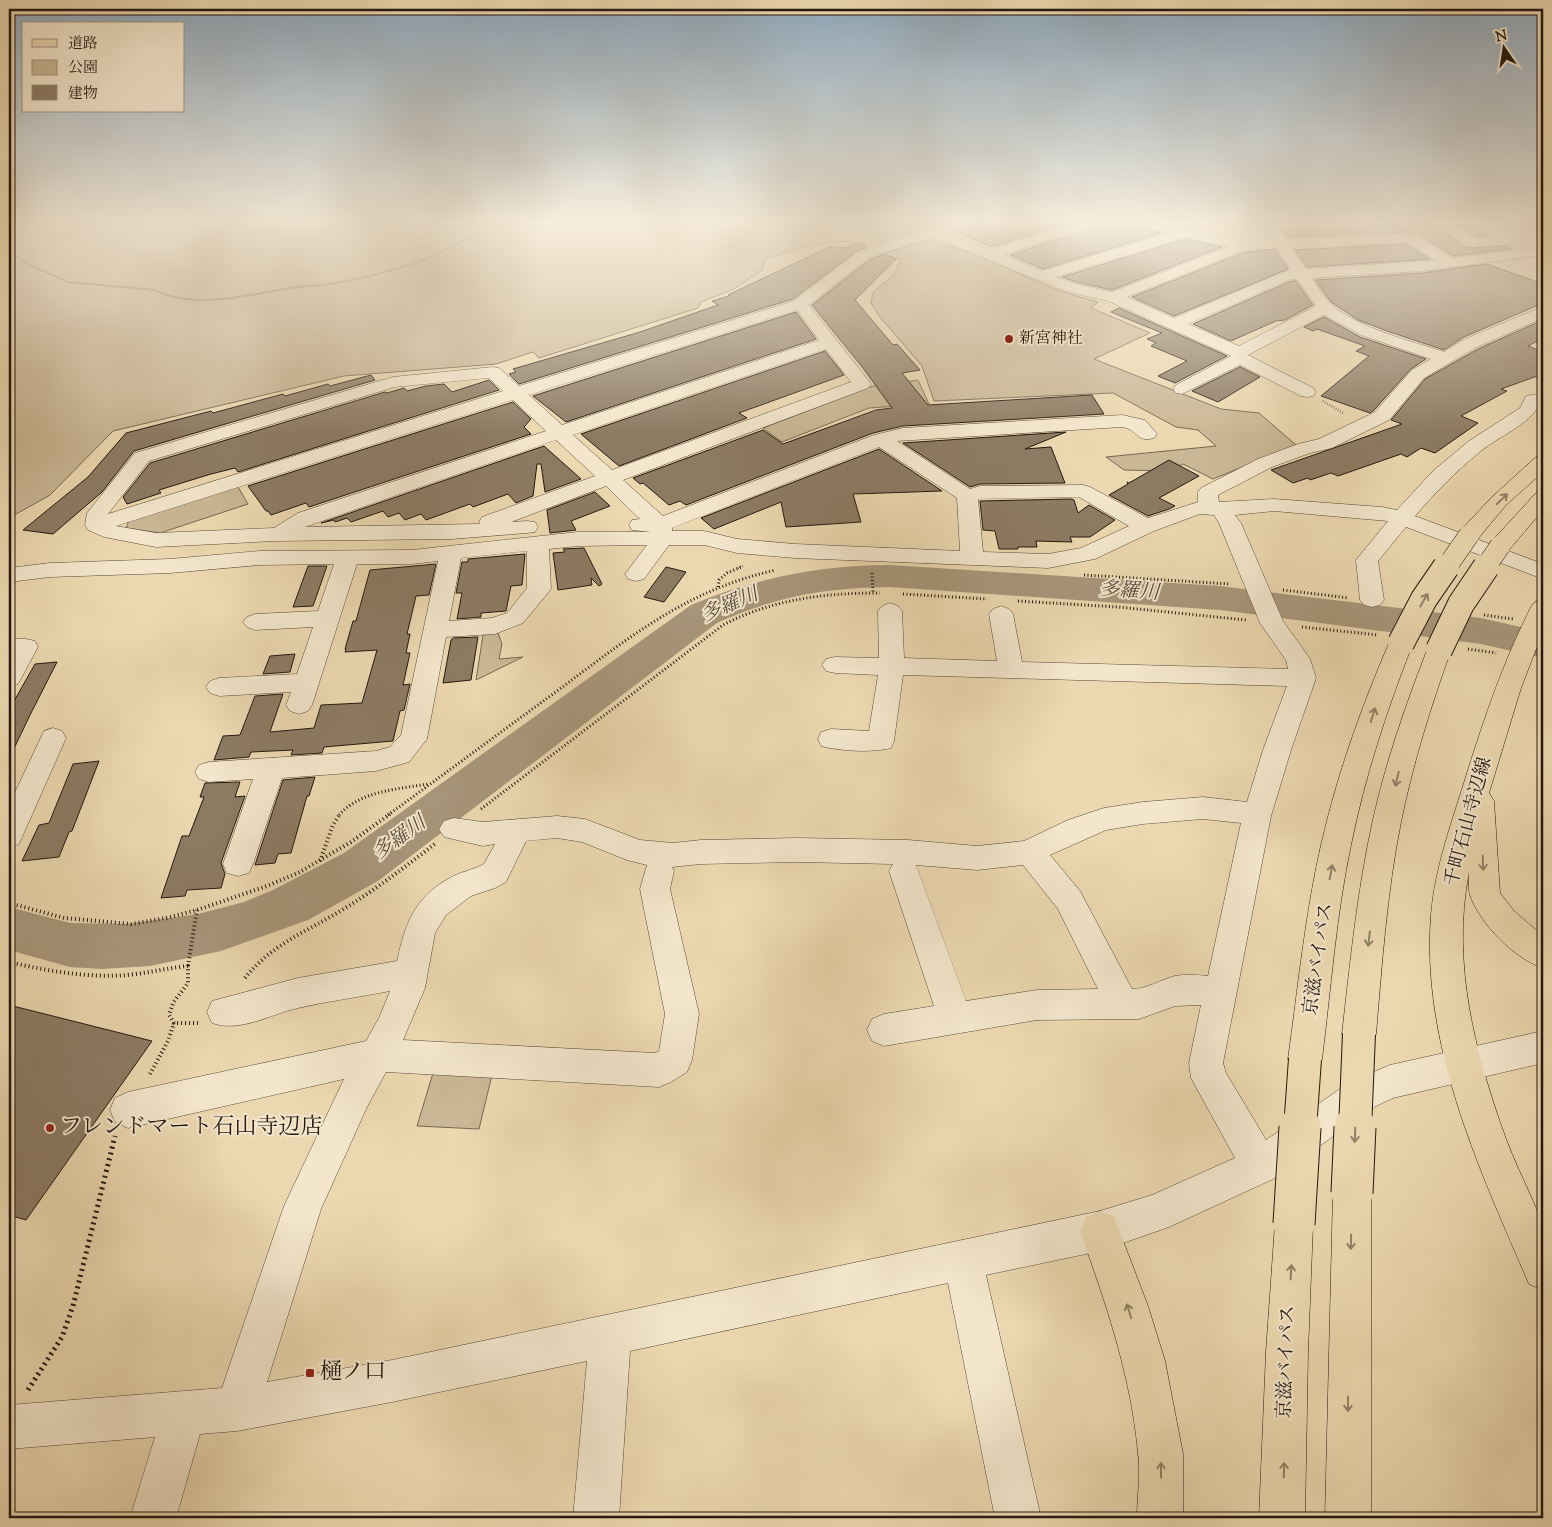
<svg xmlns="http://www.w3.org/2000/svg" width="1552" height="1527" font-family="'Sorts Mill Goudy','Noto Serif JP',serif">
<rect width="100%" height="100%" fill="#ecd8b0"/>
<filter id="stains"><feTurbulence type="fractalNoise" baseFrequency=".004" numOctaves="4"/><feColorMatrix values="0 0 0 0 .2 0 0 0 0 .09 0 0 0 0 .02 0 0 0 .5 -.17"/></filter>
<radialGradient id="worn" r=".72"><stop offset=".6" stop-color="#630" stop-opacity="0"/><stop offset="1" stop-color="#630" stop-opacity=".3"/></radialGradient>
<g fill="#cab795" stroke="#766752">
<path d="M9 221H951L875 247C842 233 800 249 766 259L762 270 734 289 701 302 698 308 539 358 533 352 496 364 344 376 113 431 50 495 9 518Z"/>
<path d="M922 241C964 243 1017 275 1057 290 1071 295 1085 298 1098 302L1091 308 1150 333 1094 359 1221 409 1259 413 1296 445 1213 479 1183 464 1169 471 1124 470 1106 457 1216 446 1198 430 1176 427 1113 393 934 401 922 366 879 316 871 303 873 292 894 275 901 259 881 255Z"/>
<polygon points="918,380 929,404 869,408 782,442 763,428 873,386"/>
<polygon points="237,485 248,504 160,533 126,528 129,520"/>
<polygon points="498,633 502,644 499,659 523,657 476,680 483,635"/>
<polygon points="433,1073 492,1075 479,1129 417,1126"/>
</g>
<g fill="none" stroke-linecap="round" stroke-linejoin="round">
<path fill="#a8967a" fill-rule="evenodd" d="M890 565 1220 586 1481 618 1543 632V658L1481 644 1220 610 890 587C825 588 777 596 717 623L378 881 308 920 221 951 150 966 102 969 70 967 9 950V907L70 923 126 924 198 914 244 902 273 890 344 853 691 605C755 578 820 565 890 565Z"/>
</g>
<g fill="#8c7b63" stroke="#231710">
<polygon points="988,221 1072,221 992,247 956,232"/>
<polygon points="1103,221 1125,221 1129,226 1161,233 1043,269 1010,255 1100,226"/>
<polygon points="1453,221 1465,221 1489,236 1476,236"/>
<polygon points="1430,222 1467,248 1506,246 1511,249 1453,256 1420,235 1405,232 1288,237 1282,230"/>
<polygon points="1185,239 1222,247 1112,290 1076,282 1062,277"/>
<polygon points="857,243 867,247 857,251 793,299 519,384 509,374 516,372 513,369 640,332 718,305 712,301 729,296 728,295 831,246 844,248"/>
<polygon points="1405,244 1430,259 1307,267 1295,250"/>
<polygon points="1275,249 1288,269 1174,316 1132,297 1245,252"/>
<polygon points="885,254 896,259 855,300 893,345 897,344 920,370 902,373 928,405 1092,395 1104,414 903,426 873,433 686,505 680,501 669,505 643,483 640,484 633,478 763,430 783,444 876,410 892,408 863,368 812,305 869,260"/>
<polygon points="1487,264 1543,284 1543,303 1464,337 1444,350 1387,331 1358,320 1331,302 1315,280 1422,273"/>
<polygon points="1291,281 1296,281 1313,305 1285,320 1276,321 1231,341 1193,324"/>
<polygon points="1119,308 1227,356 1175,383 1158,376 1187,361 1151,346 1156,343 1147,339 1162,333 1111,312"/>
<polygon points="796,312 816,339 566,422 533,396"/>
<polygon points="1324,317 1360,337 1426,359 1411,369 1374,410 1370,413 1321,396 1369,356 1356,351 1365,346 1317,329 1313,331 1304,327"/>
<polygon points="1543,320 1543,338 1528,346 1543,352 1543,374 1501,389 1507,391 1461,416 1478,423 1435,453 1421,448 1407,457 1401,454 1338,476 1331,473 1310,480 1308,478 1293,483 1271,470 1402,424 1391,420 1425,379 1478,349"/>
<polygon points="825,351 844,375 739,413 747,418 619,466 581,434"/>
<polygon points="1240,367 1260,377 1218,402 1192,391"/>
<polygon points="371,375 375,380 134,451 102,492 53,534 23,530 88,477 126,433 211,411 213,413 283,394 285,396 328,384 330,386"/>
<polygon points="489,380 499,390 238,472 235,468 211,474 159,490 161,493 127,504 123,497 150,463 385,392 387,393 404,388 407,391 426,386 444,384 452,392"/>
<polygon points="513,402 531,419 524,427 531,434 309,507 306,503 271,515 268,511 266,511 248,486"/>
<polygon points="1066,432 1025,449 1051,447 1065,483 980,484 970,487 903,443"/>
<polygon points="544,446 581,479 545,492 541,464 537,464 533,496 516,503 508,494 473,507 470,504 426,520 421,514 405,520 399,513 388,517 383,511 351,522 347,518 335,522 334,520 321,523"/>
<polygon points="879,449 942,491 853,494 861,522 786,527 781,502 714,529 701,518"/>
<polygon points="1169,460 1199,476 1159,498 1175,506 1169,509 1148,516 1109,495 1128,484 1127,482 1129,483"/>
<polygon points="595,492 610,506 571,521 576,530 550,533 547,510"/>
<polygon points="1071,499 1074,500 1078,513 1089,505 1115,520 1090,537 1070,537 1072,542 1036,541 1037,547 1018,547 1018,549 999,549 995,531 983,530 980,501"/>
<polygon points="584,548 602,584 599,586 591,578 592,585 558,590 553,553 565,552 563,549"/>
<polygon points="525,554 522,585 511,586 506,611 481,613 481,617 457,619 462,593 456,593 462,562 468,562 468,559"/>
<polygon points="436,564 429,595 416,596 407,634 410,634 406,653 410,653 403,685 410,684 404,710 400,711 393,741 324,747 322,753 291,755 293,750 251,752 249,757 214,760 223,736 240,735 255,696 283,694 270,732 314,728 321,705 362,703 377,650 345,652 346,649 345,649 353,621 356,621 370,570"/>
<polygon points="308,566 327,566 313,606 293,607"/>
<polygon points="666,567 686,572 664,602 644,597"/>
<polygon points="478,637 471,680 443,683 451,640 453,638"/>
<polygon points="295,654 290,672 263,674 270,656"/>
<polygon points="57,662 31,713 9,759 9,710 35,664"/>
<polygon points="99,761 72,831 69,832 59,857 22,861 39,825 49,823 73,764"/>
<polygon points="315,777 309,796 307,796 291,853 278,854 275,863 255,865 283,780"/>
<polygon points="240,782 235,797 245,796 221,863 225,874 221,888 187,890 185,896 161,898 182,836 189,836 204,797 200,797 205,783"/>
<polygon points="9,1005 152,1041 26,1220 9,1215"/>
</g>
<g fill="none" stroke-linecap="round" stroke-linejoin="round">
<defs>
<g id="minor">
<path d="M949 221H971L969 224 945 232 990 250 1079 221H1101L1099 224 1003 255 1042 271 1168 233 1129 224 1127 221H1154L1243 242 1245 248 1243 251 1127 297 1174 318 1283 272 1291 270 1260 221H1274L1286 239 1405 234 1419 237 1453 258 1543 247V255L1422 271 1312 278C1318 287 1324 299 1333 306 1361 329 1409 340 1444 352L1465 339 1537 309 1543 307V318L1477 347 1424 378 1389 420 1332 448 1310 453 1272 467 1218 495 1219 502 1274 499 1382 507 1397 510 1433 471 1469 441 1520 408 1526 396 1543 393V403L1540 404C1528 426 1499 436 1481 451 1456 471 1436 492 1415 516L1543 564V579L1406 527 1378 561 1384 600 1380 605 1372 607 1364 605 1360 600 1356 560 1388 521 1274 511 1235 515 1241 523 1283 621 1310 659 1316 678 1291 750 1271 816 1223 1063 1226 1073 1266 1140 1350 1082 1390 1065 1543 1031V1063L1393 1098 1376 1106 1273 1179 1169 1227 1100 1251 986 1275 1041 1518H995L948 1283 630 1351 619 1518H573L587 1361 392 1402 237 1431 200 1434 176 1518H130L155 1437 9 1449V1405L222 1388 284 1206 344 1079 128 1128 115 1122 110 1110 115 1098 128 1092 366 1041 379 1018 390 991C360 997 328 1001 298 1008 271 1014 240 1033 212 1023L207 1012 212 1001 298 978 397 961C405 925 414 898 448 879 459 872 473 870 484 864L495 844 483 846 444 837 439 829 444 821 454 818 483 822 557 816 585 819 640 840 673 843 701 840 798 838 908 840 977 846 1024 841 1068 820 1104 808 1143 802 1203 797 1247 802 1263 750 1287 686 903 675 894 741 891 748C873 753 839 751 821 746L818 739 821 732 831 729 869 731 878 675 835 673 826 671 822 665 826 659 835 657 879 658 878 611 882 606 890 603 898 606 902 611 904 658 997 661 989 614 993 609 1001 606 1009 609 1013 614 1022 662 1288 669 1286 660 1260 623 1219 523 1214 515 1200 514 1154 531 1095 559 1048 568 795 558 737 553 704 545H669L644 579 636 581 628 579 625 574 647 545 578 546 549 549 551 589 523 623 495 634 446 637 427 739 409 762 376 771 282 778 253 864 249 873 238 876 227 873 223 864 253 779 209 782 199 779 195 772 199 765 209 762 376 751 390 747 401 735 438 561 412 564H357L312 705 308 711 299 714 290 711 286 705 291 692 219 696 210 693 206 687 210 681 219 678 297 674 313 627 255 630 247 627 243 622 247 617 255 614 318 611 334 564 260 565 170 573 50 577 9 582V568L50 563 170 559 260 551 412 550 578 532H651L632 530 629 525 632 520 640 519 606 486 511 522 527 521 535 522 538 527 535 532 527 533 452 539 275 541 156 547 104 537 88 530 85 525 87 513 135 453 393 377 493 367 499 368 519 386 794 301 858 252ZM932 237 1065 291 1108 301 1231 356 1176 385 1173 389 1176 393 1182 394 1240 365 1301 396 1307 397 1313 396 1316 392 1313 388 1248 355 1324 315 1361 335 1431 359 1412 370 1375 412 1319 439 1298 444 1258 459 1201 488 1198 492V502L1148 518 1090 487 1083 485 980 486 970 489 897 441 1122 427C1139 430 1136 443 1154 438L1157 434 1145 420 1122 415 903 428 874 435 663 516 623 480 868 388 871 384 868 380 809 305 868 258ZM1185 237 1228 247 1112 292 1075 284 1056 277ZM1405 242 1436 260 1306 269 1292 248ZM1291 279H1297L1316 306 1239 346 1188 324ZM797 310 819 340 562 425 529 395ZM826 349 851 382 612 470 573 435ZM489 378 503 391 108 514 149 461 395 387ZM513 400 546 431 298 513 274 528 156 533 116 526ZM556 440 595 476 482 517 479 522 480 524 305 527ZM879 447 957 498 960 551 795 544 737 539 704 531H672V528ZM1079 497 1129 526 1081 548 1048 554 983 552 978 499ZM527 551V588L507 613 492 618 449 621 461 558ZM1203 819 1241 823 1208 976C1197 975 1186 974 1175 976 1160 980 1147 989 1132 989L1080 891 1050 855 1106 830 1143 824ZM557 838 582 842 627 860 647 865 640 889 665 1014 659 1051 655 1053 403 1040 425 988 435 933 446 915 471 896 495 888 506 882 526 841ZM798 862 893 864 889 871 934 1006 884 1014 872 1019 867 1030 872 1041 884 1046 1037 1020 1139 1019 1175 1006 1201 1005 1189 1063 1191 1078 1235 1158 1152 1195 1100 1211 392 1360 267 1382 321 1209 367 1107 386 1072 659 1087 671 1082 687 1072 692 1060 699 1014 670 889 674 871 672 867 701 864ZM916 865 977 870 1023 865 1058 909 1098 989 1037 990 966 1001Z"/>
<polygon points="1432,221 1449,221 1475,238 1497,237 1475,221 1492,221 1519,240 1517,243 1512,244 1472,247 1467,246"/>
<polygon points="1515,221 1534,221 1543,226 1543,235 1517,224"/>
<polygon points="9,639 26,639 35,641 38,647 18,684 9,687"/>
<polygon points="53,728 62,731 66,738 19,844 9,848 9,805 44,731"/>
</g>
<path id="major" d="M1543 599V631L1521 688 1489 793 1494 801 1500 893 1514 911 1543 936V968C1515 959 1480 924 1470 895 1468 889 1469 879 1469 872 1451 963 1475 1053 1506 1139 1514 1160 1524 1181 1533 1201 1536 1209 1542 1218 1543 1226 1546 1242 1544 1273 1543 1290L1529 1284C1479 1168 1421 1045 1431 915 1435 866 1453 819 1467 773 1485 716 1504 660 1531 607L1535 602Z"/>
<g id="highway">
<polygon points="1543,455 1543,472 1506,505 1477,540 1469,542 1461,540 1458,535 1461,530 1492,497 1536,457"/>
<polygon points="1543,491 1543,510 1508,551 1500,553 1492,551 1489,546 1492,541 1536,493"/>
<path d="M1401 635 1410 637 1413 643C1387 709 1365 776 1351 845 1336 916 1331 988 1322 1059L1317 1071 1305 1075 1293 1071 1288 1059C1298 988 1305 915 1321 845 1337 775 1361 708 1389 643L1392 637Z"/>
<path d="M1439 642 1448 644 1451 650C1431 706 1413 763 1401 822 1387 892 1382 963 1376 1034L1371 1045 1359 1050 1347 1045 1342 1034C1350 964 1357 893 1372 824 1385 764 1405 707 1427 650L1430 644Z"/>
<polygon points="1352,1174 1366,1179 1371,1193 1371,1518 1325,1518 1333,1193 1338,1179"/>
<polygon points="1294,1205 1308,1210 1313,1224 1308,1352 1305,1518 1259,1518 1266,1352 1275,1224 1280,1210"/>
<path d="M1100 1211 1114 1217 1148 1306 1165 1361 1183 1454V1518H1137C1137 1497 1141 1474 1138 1453 1131 1376 1106 1303 1080 1231L1086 1217Z"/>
</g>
</defs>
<use href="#minor" stroke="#554738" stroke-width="1"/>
<use href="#major" stroke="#231710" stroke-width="1"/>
<use href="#highway" stroke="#231710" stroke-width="1"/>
<g stroke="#231710" stroke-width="2" stroke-dasharray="0.5 1" stroke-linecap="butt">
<polyline points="519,231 558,221"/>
<path d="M9 252 30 265 68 282 155 290C194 311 255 293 297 287 305 286 314 286 323 285 358 280 393 271 426 259 450 250 473 233 496 221"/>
</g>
<g stroke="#231710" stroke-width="2.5" stroke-dasharray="0.5 2" stroke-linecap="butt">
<polyline points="1323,401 1343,413"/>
<polyline points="738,568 743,566"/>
</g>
<g stroke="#231710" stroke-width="3" stroke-dasharray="1 2.5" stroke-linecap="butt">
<polyline points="872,573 873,593"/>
<polyline points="1084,575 1230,584"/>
<polyline points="718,587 719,580 727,573 741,567"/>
<polyline points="1283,590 1349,598"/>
<polyline points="903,594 987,599"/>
<polyline points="1018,601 1118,607 1246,620"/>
<polyline points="1484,615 1513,619"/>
<polyline points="1302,627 1378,635"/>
<polyline points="1468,649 1496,653"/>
<path d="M481 809 723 625C773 599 824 593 880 593"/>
<path d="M339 815C360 791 398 789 428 784"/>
<path d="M388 815C443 775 498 734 553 694 626 640 685 590 776 570"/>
</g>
<g stroke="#231710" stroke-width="4" stroke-dasharray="1 3" stroke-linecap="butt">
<polyline points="320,861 333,825 340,814"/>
<polyline points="9,903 64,918 131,924 166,918 197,910 267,886 298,873 351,842 390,814"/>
<path d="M9 962C48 971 87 978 127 975 148 973 167 968 188 966V983L173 1003 169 1015 174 1023H198"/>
<polyline points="188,966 197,910"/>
<path d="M245 978C272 944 306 932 342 910 375 890 405 867 436 843"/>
<polyline points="150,1074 168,1041 174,1023"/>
</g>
<polyline stroke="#231710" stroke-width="5" stroke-dasharray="2 4" stroke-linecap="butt" points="28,1390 62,1337 73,1306 115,1136"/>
<use href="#minor" fill="#f3e6cc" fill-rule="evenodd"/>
<use href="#major" fill="#ecd8b0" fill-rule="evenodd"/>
<use href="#highway" fill="#ecd8b0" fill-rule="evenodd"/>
<defs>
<g id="highway-bridge-far3">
<polyline points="1446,568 1469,535"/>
<polyline points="1485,568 1500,546"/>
</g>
<g id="highway-bridge-far2">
<polyline points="1401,643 1424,599 1446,567"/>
<polyline points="1439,650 1461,604 1486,567"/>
</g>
<g id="highway-bridge-far1">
<polyline points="1300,1129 1305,1059"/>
<polyline points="1355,1129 1359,1034"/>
</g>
<g id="highway-bridge">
<polyline points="1352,1193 1355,1127"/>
<polyline points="1294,1224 1300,1127"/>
</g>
</defs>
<use href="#highway-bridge-far3" stroke="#231710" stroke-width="21" stroke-linecap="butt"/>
<use href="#highway-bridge-far2" stroke="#231710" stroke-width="28" stroke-linecap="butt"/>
<use href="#highway-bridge-far1" stroke="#231710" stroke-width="34" stroke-linecap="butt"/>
<use href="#highway-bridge" stroke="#231710" stroke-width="43" stroke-linecap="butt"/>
<use href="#highway-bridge-far3" stroke="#ecd8b0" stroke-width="20"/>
<use href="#highway-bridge-far2" stroke="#ecd8b0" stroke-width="26"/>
<use href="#highway-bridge-far1" stroke="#ecd8b0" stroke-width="32"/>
<use href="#highway-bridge" stroke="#ecd8b0" stroke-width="41"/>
</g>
<defs><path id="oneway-shaft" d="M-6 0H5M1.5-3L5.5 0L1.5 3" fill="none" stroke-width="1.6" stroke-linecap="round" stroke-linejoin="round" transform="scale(1.25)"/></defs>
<g stroke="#928168">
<use href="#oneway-shaft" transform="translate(1502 499) rotate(-44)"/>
<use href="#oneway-shaft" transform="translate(1424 600) rotate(-60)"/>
<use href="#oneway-shaft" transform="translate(1373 715) rotate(-72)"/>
<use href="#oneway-shaft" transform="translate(1397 779) rotate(103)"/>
<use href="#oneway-shaft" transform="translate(1483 863) rotate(88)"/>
<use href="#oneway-shaft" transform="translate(1331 872) rotate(-79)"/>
<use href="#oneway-shaft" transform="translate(1369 939) rotate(97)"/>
<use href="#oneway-shaft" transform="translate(1355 1135) rotate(92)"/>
<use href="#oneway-shaft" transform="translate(1351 1242) rotate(91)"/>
<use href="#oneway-shaft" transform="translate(1291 1272) rotate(-87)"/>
<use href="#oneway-shaft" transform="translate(1129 1311) rotate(-107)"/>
<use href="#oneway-shaft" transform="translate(1348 1404) rotate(91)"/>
<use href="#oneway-shaft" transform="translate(1161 1470) rotate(-90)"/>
<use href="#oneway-shaft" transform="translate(1284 1470) rotate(-88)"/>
</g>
<linearGradient id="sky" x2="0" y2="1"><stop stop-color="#8ea8bc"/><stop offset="0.51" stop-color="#f6eddb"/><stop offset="1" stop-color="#f6eddb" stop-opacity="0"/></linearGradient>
<rect width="1552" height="435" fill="url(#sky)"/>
<g fill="#8f2418" stroke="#f3e6cc" stroke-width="2">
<circle cx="1009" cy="339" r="5"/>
<circle cx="50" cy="1128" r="5"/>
<rect x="305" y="1368" width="10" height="10" rx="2.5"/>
</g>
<g text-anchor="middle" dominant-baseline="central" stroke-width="4" stroke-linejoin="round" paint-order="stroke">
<g font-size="16" fill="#231710" stroke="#f3e6cc" text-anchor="start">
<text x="1019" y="339">新宮神社</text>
</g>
<g font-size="19" fill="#231710" stroke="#f3e6cc">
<text transform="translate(1469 822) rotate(-75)">千町石山寺辺線</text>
<text transform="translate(1319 959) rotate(-82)">京滋バイパス</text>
<text transform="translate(1287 1362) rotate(-88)">京滋バイパス</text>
</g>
<g font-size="20" font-style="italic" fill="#584a3a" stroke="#f3e6cc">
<text transform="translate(1129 592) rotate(4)">多羅川</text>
<text transform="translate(730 606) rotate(-23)">多羅川</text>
<text transform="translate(400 839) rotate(-36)">多羅川</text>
</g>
<g font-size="22" fill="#231710" stroke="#f3e6cc" text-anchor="start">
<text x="60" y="1128">フレンドマート石山寺辺店</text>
<text x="320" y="1373">樋ノ口</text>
</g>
</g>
<rect width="1552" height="1527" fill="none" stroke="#ecd8b0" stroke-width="30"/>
<rect x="10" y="10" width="1532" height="1507" fill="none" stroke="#231710" stroke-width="2.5"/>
<rect x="15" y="15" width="1522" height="1497" fill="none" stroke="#231710"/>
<rect x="22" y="22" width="162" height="90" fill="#f3e6cc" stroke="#a09381"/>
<rect x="32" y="39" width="25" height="8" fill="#ecd8b0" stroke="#a09381"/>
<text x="68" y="48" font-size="15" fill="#231710">道路</text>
<rect x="32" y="60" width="25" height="15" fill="#cab795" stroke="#a09381"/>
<text x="68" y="72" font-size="15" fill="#231710">公園</text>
<rect x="32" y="85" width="25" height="15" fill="#8c7b63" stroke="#a09381"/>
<text x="68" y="98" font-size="15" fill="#231710">建物</text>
<g transform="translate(1504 48) rotate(347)" stroke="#f3e6cc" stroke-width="4" paint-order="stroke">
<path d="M0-4L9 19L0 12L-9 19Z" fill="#231710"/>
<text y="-8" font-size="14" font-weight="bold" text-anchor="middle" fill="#231710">N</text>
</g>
<rect width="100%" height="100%" filter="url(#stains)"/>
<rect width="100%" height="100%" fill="url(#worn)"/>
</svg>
